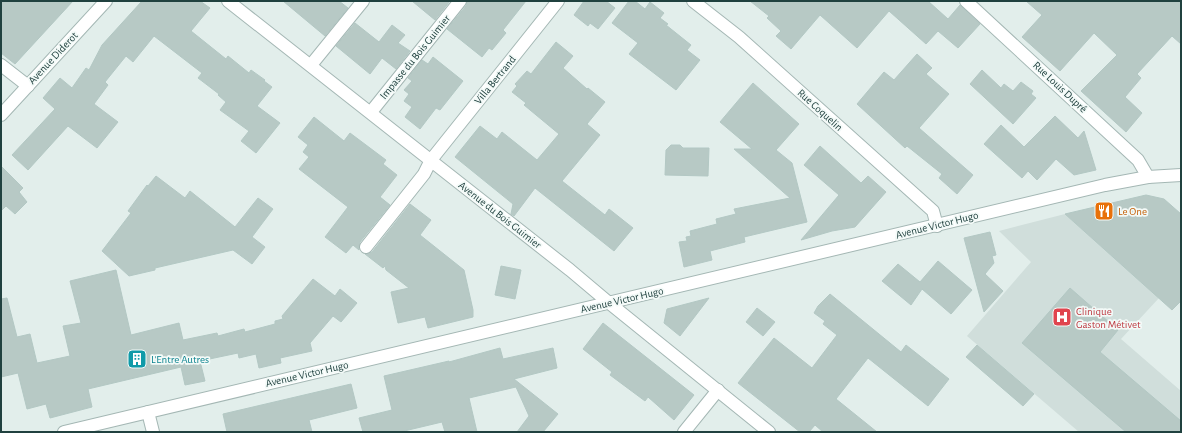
<svg xmlns="http://www.w3.org/2000/svg" width="1182" height="433" font-family="'Alegreya Sans',sans-serif">
<rect width="100%" height="100%" fill="#e2eeeb"/>
<polygon fill="#d0dedb" points="1065,214 1159,298 1121,339 1181,391 1181,432 1079,432 967,336 1031,262 999,231"/>
<g fill="#b7c9c5" stroke="#b3c8c4">
<polygon points="1,1 73,1 15,64 1,53"/>
<polygon points="142,1 200,1 210,8 191,31 226,59 228,56 249,73 251,70 265,80 264,81 272,87 257,106 280,123 256,153 241,141 249,131 220,110 226,102 218,95 219,94 198,78 202,73 154,36 133,62 126,56 105,82 108,85 94,104 118,122 97,148 68,126 28,170 12,155 55,109 43,98 60,78 72,88 86,68 89,70 102,45"/>
<polygon points="283,1 339,1 348,8 325,36"/>
<polygon points="412,1 450,1 435,20"/>
<polygon points="467,1 526,1 503,30 506,33 492,50 489,48 482,57 447,29 466,6"/>
<polygon points="584,1 606,1 615,8 598,29 590,23 588,26 574,15"/>
<polygon points="629,1 635,1 645,9 650,2 664,13 660,18 668,24 666,25 691,45 687,50 700,60 676,90 629,54 638,43 612,23"/>
<polygon points="750,1 928,1 948,19 960,5 980,24 958,48 938,31 926,44 889,11 857,48 820,15 791,49 776,36 781,31 767,18 769,16"/>
<polygon points="1026,1 1181,1 1181,44 1172,36 1137,74 1141,78 1125,97 1142,113 1126,132 1081,91 1117,55 1094,33 1060,71 1022,37 1042,15"/>
<polygon points="355,23 379,42 392,25 405,35 398,43 410,51 396,69 382,58 370,74 336,46"/>
<polygon points="556,42 573,56 563,68 587,89 588,88 605,102 587,124 600,135 562,181 605,215 609,209 633,228 614,251 535,188 514,216 511,214 513,204 455,157 480,126 497,139 502,132 537,160 559,134 524,105 526,103 512,92 517,86 515,84 527,71 531,74"/>
<polygon points="917,54 932,68 926,74 949,94 919,128 973,175 957,194 939,178 942,174 907,146 905,148 857,104 884,72 894,80"/>
<polygon points="433,57 463,81 440,110 436,108 420,129 405,117 412,107 404,101 409,94 404,90 412,81 408,78 422,60 428,64"/>
<polygon points="982,70 1001,88 1004,84 1013,91 1021,82 1033,91 1031,94 1036,98 1013,124 970,84"/>
<polygon points="753,83 799,124 776,150 792,163 807,222 744,237 745,242 710,251 712,260 684,267 679,242 687,241 686,237 691,236 690,231 717,224 716,219 736,214 734,209 790,198 734,149 752,149 720,122"/>
<polygon points="1055,116 1078,138 1084,131 1096,170 1074,175 1056,159 1037,180 1028,171 1022,178 984,144 1001,125 1024,147"/>
<polygon points="314,117 344,141 350,133 386,160 383,164 397,175 380,197 390,205 360,242 359,246 359,250 353,245 346,253 325,237 348,207 299,169 309,157 303,152 308,145 298,137"/>
<polygon points="671,145 680,145 683,148 709,148 708,176 665,175 666,150"/>
<polygon points="820,146 861,183 868,176 886,192 855,227 832,231 801,240 839,195 804,165"/>
<polygon points="1,166 23,188 19,192 27,202 15,214 6,206 1,211"/>
<polygon points="156,176 185,198 190,191 235,227 258,198 273,209 252,237 265,247 252,264 233,250 155,268 155,270 129,276 102,251 131,213 128,211 147,185 148,186"/>
<polygon points="1146,195 1164,199 1181,214 1181,301 1172,310 1065,214"/>
<polygon points="410,204 431,220 420,235 464,270 473,310 473,317 428,328 425,317 398,323 391,292 409,288 386,270 385,266 383,268 365,254 372,252"/>
<polygon points="990,232 996,255 992,256 994,263 985,274 1003,291 984,312 964,238"/>
<polygon points="938,261 972,290 951,314 922,289 911,305 882,281 898,264 920,282"/>
<polygon points="501,266 521,270 515,299 495,295"/>
<polygon points="116,270 131,335 179,323 183,340 217,333 218,336 244,329 245,332 275,324 275,321 283,319 282,316 313,279 335,296 340,289 357,303 341,322 333,316 310,343 312,351 280,358 281,363 259,368 256,354 239,358 238,353 200,361 205,381 185,385 181,367 88,389 92,407 50,418 46,404 27,409 18,373 1,377 1,299 7,298 17,337 30,334 37,363 70,356 63,326 81,323 70,281"/>
<polygon points="1070,288 1118,330 1100,352 1181,421 1181,432 1126,432 1022,343"/>
<polygon points="830,294 901,352 906,345 949,379 928,406 868,358 836,399 877,432 823,432 815,425 809,432 800,432 738,383 774,338 812,368 837,335 823,324 825,321 814,313 818,306"/>
<polygon points="709,298 680,336 664,323 667,309"/>
<polygon points="757,308 775,322 763,336 746,322"/>
<polygon points="603,323 694,395 674,420 648,397 645,401 610,375 612,372 583,349"/>
<polygon points="977,345 1034,394 1023,406 966,357"/>
<polygon points="500,348 503,359 553,348 557,368 514,379 558,414 543,432 517,432 529,416 516,387 469,398 477,432 445,432 442,422 400,432 363,432 359,418 392,410 384,376 449,361 449,362"/>
<polygon points="351,384 357,408 309,420 312,432 227,432 223,414"/>
</g>
<g fill="none" stroke-linecap="round" stroke-linejoin="round">
<defs>
<g id="minor">
<polyline points="228,1 570,270 608,302 769,432"/>
<polyline points="693,1 739,37 933,211 937,226"/>
<polyline points="966,1 1138,160 1148,177"/>
<polyline points="1,65 28,86"/>
<polyline points="311,65 363,1"/>
<polyline points="371,112 460,1"/>
<polyline points="1,115 106,1"/>
<polyline points="366,247 424,174 431,160 558,1"/>
<polyline points="148,412 153,432"/>
<polyline points="64,432 1105,185 1148,177 1181,175"/>
<polyline points="684,432 718,390"/>
</g>
</defs>
<use href="#minor" stroke="#a4b7b4" stroke-width="14"/>
<use href="#minor" stroke="#fff" stroke-width="12"/>
</g>
<defs>
<symbol id="restaurant-square" viewBox="-11 -11 22 22"><rect x="-9" y="-9" width="18" height="18" rx="4" fill="#e8710a" stroke="#f3faf8"/><path d="M-5-6h1v4h1v-4h1v4h1v-4h1v5L-1.5 .5V6h-2V.5L-5-1ZM5-6V6H3V1.5H1.5Q1.5-4 5-6Z" fill="#fff"/></symbol>
<symbol id="hospital-square" viewBox="-11 -11 22 22"><rect x="-9" y="-9" width="18" height="18" rx="4" fill="#e0444e" stroke="#f3faf8"/><path d="M-5-5h3v3.5h4V-5h3V5h-3V1.5h-4V5h-3Z" fill="#fff"/></symbol>
<symbol id="building-square" viewBox="-11 -11 22 22"><rect x="-9" y="-9" width="18" height="18" rx="4" fill="#0f9aa8" stroke="#f3faf8"/><path d="M-4-6H4V6H1V3H-1V6H-4ZM-2.5-4.3h1.7v1.8h-1.7ZM.8-4.3h1.7v1.8H.8ZM-2.5-1h1.7V.8h-1.7ZM.8-1h1.7V.8H.8Z" fill="#fff"/></symbol>
</defs>
<g fill-rule="evenodd">
<use href="#restaurant-square" x="1093" y="200" width="22" height="22"/>
<use href="#hospital-square" x="1051" y="306" width="22" height="22"/>
<use href="#building-square" x="126" y="348" width="22" height="22"/>
</g>
<g text-anchor="middle" dominant-baseline="central" stroke-width="3.5" stroke-linejoin="round" paint-order="stroke">
<g font-size="11" fill="#20413f" stroke="#f3faf8">
<text transform="translate(415 57) rotate(-51)">Impasse du Bois Guimier</text>
<text transform="translate(53 58) rotate(-47)">Avenue Diderot</text>
<text transform="translate(495 80) rotate(-51)">Villa Bertrand</text>
<text transform="translate(1060 87) rotate(43)">Rue Louis Dupré</text>
<text transform="translate(820 110) rotate(42)">Rue Coquelin</text>
<text transform="translate(500 215) rotate(38)">Avenue du Bois Guimier</text>
<text transform="translate(937 225) rotate(-14)">Avenue Victor Hugo</text>
<text transform="translate(622 300) rotate(-13)">Avenue Victor Hugo</text>
<text transform="translate(307 374) rotate(-13)">Avenue Victor Hugo</text>
</g>
<g font-size="11" fill="#c56008" stroke="#f3faf8" text-anchor="start">
<text x="1118" y="211">Le One</text>
</g>
<g font-size="11" fill="#be3a42" stroke="#f3faf8" text-anchor="start">
<text x="1076" y="311">Clinique<tspan x="1076" dy="13">Gaston Métivet</tspan></text>
</g>
<g font-size="11" fill="#0d838f" stroke="#f3faf8" text-anchor="start">
<text x="151" y="359">L'Entre Autres</text>
</g>
</g>
<rect width="1182" height="433" fill="none" stroke="#20413f" stroke-width="4"/>
</svg>
